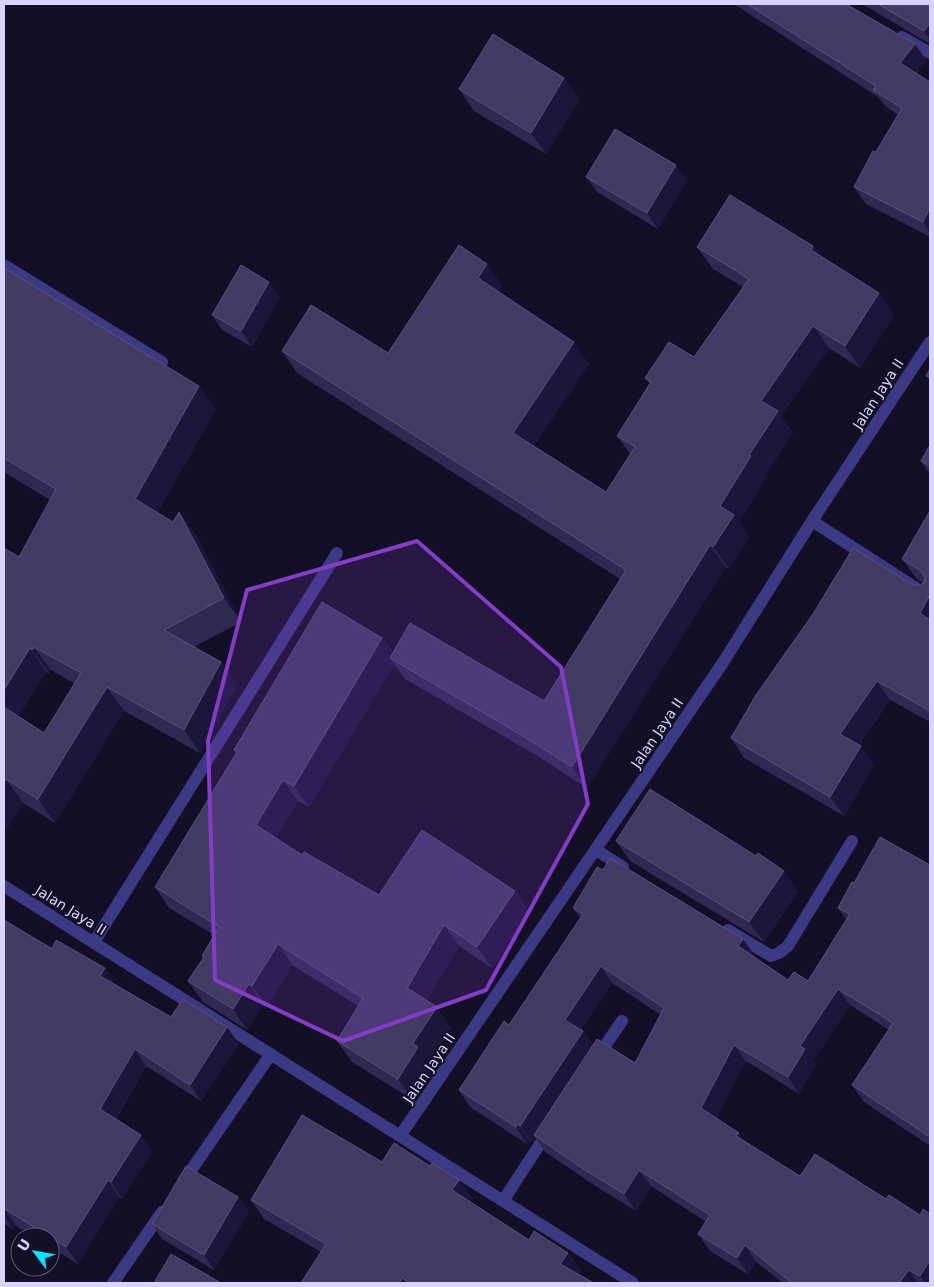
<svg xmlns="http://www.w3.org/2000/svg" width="934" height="1287" font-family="'DejaVu Sans',sans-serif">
<rect width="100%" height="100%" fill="#130f26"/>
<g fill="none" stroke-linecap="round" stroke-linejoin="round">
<g stroke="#3d3a85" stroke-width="12">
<polyline points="4,265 162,362"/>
<polyline points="94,942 337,553"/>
</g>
<g stroke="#3d3a85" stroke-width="12">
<polyline points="902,37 930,53"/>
<polyline points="812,521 930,597"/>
<polyline points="596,850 623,867"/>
<polyline points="4,886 633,1283"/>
<polyline points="728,930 771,956 779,953 788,946 852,841"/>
<polyline points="596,1059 622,1021"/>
<polyline points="400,1136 722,664 812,521 930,342"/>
<polyline points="183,1182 271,1054"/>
<polyline points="503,1201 549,1130"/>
<polyline points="113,1283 162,1212"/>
</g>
</g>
<g fill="#312854" fill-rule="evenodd">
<polygon points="734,4 846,4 915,44 926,60 916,74 930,82 930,237 866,204 854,187 898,115 885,106 878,97"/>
<polygon points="862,4 930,4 930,44"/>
<polygon points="459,89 580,99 546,154 474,111"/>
<polygon points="586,177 687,180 658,229 597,192"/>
<polygon points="813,246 819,255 879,293 894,315 860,368 829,348 781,416 793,433 765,476 766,478 739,522 749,537 729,569 726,567 587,788 539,757 405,679 394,664 309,807 298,801 276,838 302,855 379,895 529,912 492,968 459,946 427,1000 451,1028 429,1062 433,1068 413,1100 352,1062 337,1041 358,1006 292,965 267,1007 263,1005 247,1030 203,1002 188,981 203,958 202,956 214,935 169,908 155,887 236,753 234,750 382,638 393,653 544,701 620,579 297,373 282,351 388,353 487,264 502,286 498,292 589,364 534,446 606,492 630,454 617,436 650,384 645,378 694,357 743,287 713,269 697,247"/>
<path d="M4 268 216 409 157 513 173 522 179 512 196 535 241 622 194 647 221 662 237 685 200 753 124 711 55 823 23 803 4 833 19 557 50 500 4 472ZM51 670 75 684 44 733 18 717 46 672 49 673Z"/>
<polygon points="269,282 280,297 252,347 222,330 212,315"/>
<polygon points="930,445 930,474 921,461"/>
<polygon points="930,511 930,722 890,700 859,745 874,765 844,816 744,758 731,738 913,585 920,585 923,583 916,578 902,559"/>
<polygon points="616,841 798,891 764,942 630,861"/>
<path d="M930 865V1146L864 1102 852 1085 889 1030 850 1005 813 1061 816 1065 799 1094 746 1061 716 1118 746 1142 930 1283H783L756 1262 749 1275 710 1251 698 1234 706 1222 651 1186 636 1211 594 1185 545 1152 535 1137 532 1142 530 1141 527 1144 470 1107 459 1090 509 1025 580 918 573 908 603 870 743 939 754 955 753 957 788 980 808 981 846 919 838 908 854 883ZM612 983 661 1015 635 1063 593 1045 583 1031 581 1029Z"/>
<polygon points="4,920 171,1017 227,1027 239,1044 201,1101 146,1066 116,1119 152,1151 122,1199 119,1197 78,1264 50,1247 50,1237 34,1237 16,1226 13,1230 4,1223"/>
<polygon points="382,1162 430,1166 459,1180 472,1198 470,1202 529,1240 568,1253 581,1271 579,1274 594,1283 301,1283 321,1252 264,1219 251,1200"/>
<polygon points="238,1197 249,1212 214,1270 162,1239 152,1224"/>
</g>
<g fill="#1d163a">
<polygon points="930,23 930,40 924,31"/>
<polygon points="915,44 926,60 912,80 900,63"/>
<polygon points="564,78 580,99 546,154 531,133"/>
<polygon points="676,165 687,180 658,229 647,213"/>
<polygon points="930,208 930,233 923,222"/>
<polygon points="813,246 828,268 811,250"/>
<polygon points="487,264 502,286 493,300 478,278"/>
<polygon points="269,282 280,297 252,347 241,331"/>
<polygon points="879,293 894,315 860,368 845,346"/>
<polygon points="813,326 829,348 781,416 793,433 765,476 766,478 739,522 749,537 729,569 713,547 720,506 749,455 761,401"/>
<polygon points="574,342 589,364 528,455 513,433"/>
<polygon points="199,386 216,409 151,523 135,499"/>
<polygon points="179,512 196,535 241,622 224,598"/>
<polygon points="710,545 726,567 587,788 572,767"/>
<polygon points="930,595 930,627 920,613"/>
<polygon points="382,638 397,659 390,658 394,664 309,807 294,786"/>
<polygon points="34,647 51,670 49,673 32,650"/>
<polygon points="30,648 46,672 13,726 4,713 4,690"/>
<polygon points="221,662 237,685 200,753 184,730"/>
<polygon points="877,681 890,700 853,753 840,734"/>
<polygon points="107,687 124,711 55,823 38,799"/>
<polygon points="861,746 874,765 844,816 830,797"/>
<polygon points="6,779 23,803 4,833 4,783"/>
<polygon points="283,780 298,801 271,846 256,825"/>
<polygon points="784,871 798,891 764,942 749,922"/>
<polygon points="515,891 529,912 492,968 477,947"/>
<polygon points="444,925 459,946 422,1009 407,988"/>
<polygon points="743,939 754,955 749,963 738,946"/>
<polygon points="278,944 292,965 267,1007 252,986"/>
<polygon points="601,966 612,983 576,1036 565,1020"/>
<polygon points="105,968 116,985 112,993 100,976"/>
<polygon points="249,984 263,1005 247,1030 233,1009"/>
<polygon points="838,989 850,1005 813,1061 816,1065 799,1094 788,1077 800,1046"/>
<polygon points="437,1007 451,1028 429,1062 433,1068 413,1100 398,1079 413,1043"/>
<polygon points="227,1027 239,1044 201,1101 190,1085"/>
<polygon points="583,1031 595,1047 534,1135 535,1137 532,1142 520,1126"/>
<polygon points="734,1045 746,1061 712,1125 701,1108"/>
<polygon points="135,1049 146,1066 112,1125 100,1109"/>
<polygon points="518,1124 530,1141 527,1144 516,1127"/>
<polygon points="739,1133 750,1149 736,1136"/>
<polygon points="141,1135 152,1151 122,1199 111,1182"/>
<polygon points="639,1170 651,1186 636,1211 624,1194"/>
<polygon points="108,1180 119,1197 78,1264 66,1247"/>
<polygon points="459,1180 472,1198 465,1209 452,1190"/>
<polygon points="238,1197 249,1212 214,1270 204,1255"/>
<polygon points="5,1209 16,1226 13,1230 4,1216 4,1211"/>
<polygon points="745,1245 756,1262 749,1275 737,1258"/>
<polygon points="568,1253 581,1271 573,1283 560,1264"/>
<polygon points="930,1260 930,1283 925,1283 920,1276"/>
<polygon points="909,1270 918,1283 899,1283"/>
<polygon points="402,1278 406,1283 399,1283"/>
</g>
<g fill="#433a66" stroke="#5a527e">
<polygon points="747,4 846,4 915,44 900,63 930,82 930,208 923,222 854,187 873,151 876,152 902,108 873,90 876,86"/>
<polygon points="878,4 930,4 930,23 924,31"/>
<polygon points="493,34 564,78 531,133 459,89"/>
<polygon points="615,129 676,165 647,213 586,177"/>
<polygon points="730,195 813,246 811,250 879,293 845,346 813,326 761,401 778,411 749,455 751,456 720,506 734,515 713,547 710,545 572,767 523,736 390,658 410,623 544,701 626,570 282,351 311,305 388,353 459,245 487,264 478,278 574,342 513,433 606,492 635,447 617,436 651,382 645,378 669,342 694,357 749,279 697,247"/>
<polygon points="241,265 269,282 241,331 212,315"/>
<polygon points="4,268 199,386 135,499 173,522 179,512 224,598 164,630 221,662 184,730 107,687 38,799 6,779 4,783 4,707 44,733 81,673 34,647 32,650 30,648 4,690 4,548 19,557 56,489 4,458"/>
<polygon points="930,369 930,378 926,376"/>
<polygon points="930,445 930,466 921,461"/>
<polygon points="930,511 930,595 920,613 930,620 930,711 877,681 840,734 861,746 830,797 731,738 756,695 813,614 853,548 913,585 920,585 924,582 925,578 921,571 902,559"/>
<polygon points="322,602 382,638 294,786 283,780 256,825 302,855 304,852 379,895 422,830 515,891 477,947 444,925 407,988 437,1007 413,1043 418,1047 398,1079 337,1041 363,998 278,944 252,986 249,984 233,1009 188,981 204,957 202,956 219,927 155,887 237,752 234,750"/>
<polygon points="650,789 756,856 758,853 784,871 749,922 616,841"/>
<polygon points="880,837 930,865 930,1137 852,1085 893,1023 838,989 800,1046 805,1049 788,1077 734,1045 701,1108 739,1133 736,1136 800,1176 815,1154 886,1199 889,1195 920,1215 923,1209 930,1214 930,1260 920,1276 909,1270 899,1283 792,1283 745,1245 737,1258 698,1234 710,1215 639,1170 624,1194 582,1168 534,1135 597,1039 635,1063 664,1008 601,966 565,1020 583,1031 520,1126 518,1124 516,1127 459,1090 504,1021 509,1025 583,914 573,908 597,867 603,870 610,858 743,939 738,946 788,980 794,972 808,981 850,914 838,908 852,882 854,883"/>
<polygon points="4,920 52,949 56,940 105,968 100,976 171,1017 183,999 227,1027 190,1085 135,1049 100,1109 141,1135 111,1182 108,1180 66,1247 5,1209 4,1211"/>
<polygon points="302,1115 382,1162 394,1143 430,1166 432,1163 459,1180 452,1190 529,1240 534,1231 568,1253 560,1264 594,1283 410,1283 402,1278 399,1283 301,1283 326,1244 251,1200"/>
<polygon points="186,1166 238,1197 204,1255 152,1224"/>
<polygon points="171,1254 221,1283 154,1283"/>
</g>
<path fill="#843dc5" fill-opacity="0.2" stroke="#843dc5" stroke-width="4" stroke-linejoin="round" d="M417 541 561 667 588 804 486 990 343 1041 215 980 208 741 247 590Z"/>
<g text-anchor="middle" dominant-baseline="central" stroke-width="4" stroke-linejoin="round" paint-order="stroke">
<g font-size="14" fill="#d9d4ff" stroke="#130f26">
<text transform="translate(878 394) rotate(-57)">Jalan Jaya II</text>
<text transform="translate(657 733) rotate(-56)">Jalan Jaya II</text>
<text transform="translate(71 910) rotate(32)">Jalan Jaya II</text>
<text transform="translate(429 1068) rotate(-56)">Jalan Jaya II</text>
</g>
</g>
<rect width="934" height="1287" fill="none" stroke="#d9d4ff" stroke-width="10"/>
<g transform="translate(35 1252) rotate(302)"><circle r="24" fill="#130f26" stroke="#625e7d"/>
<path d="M0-4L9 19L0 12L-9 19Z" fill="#00e5ff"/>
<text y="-8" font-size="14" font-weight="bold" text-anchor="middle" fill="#d9d4ff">U</text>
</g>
</svg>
